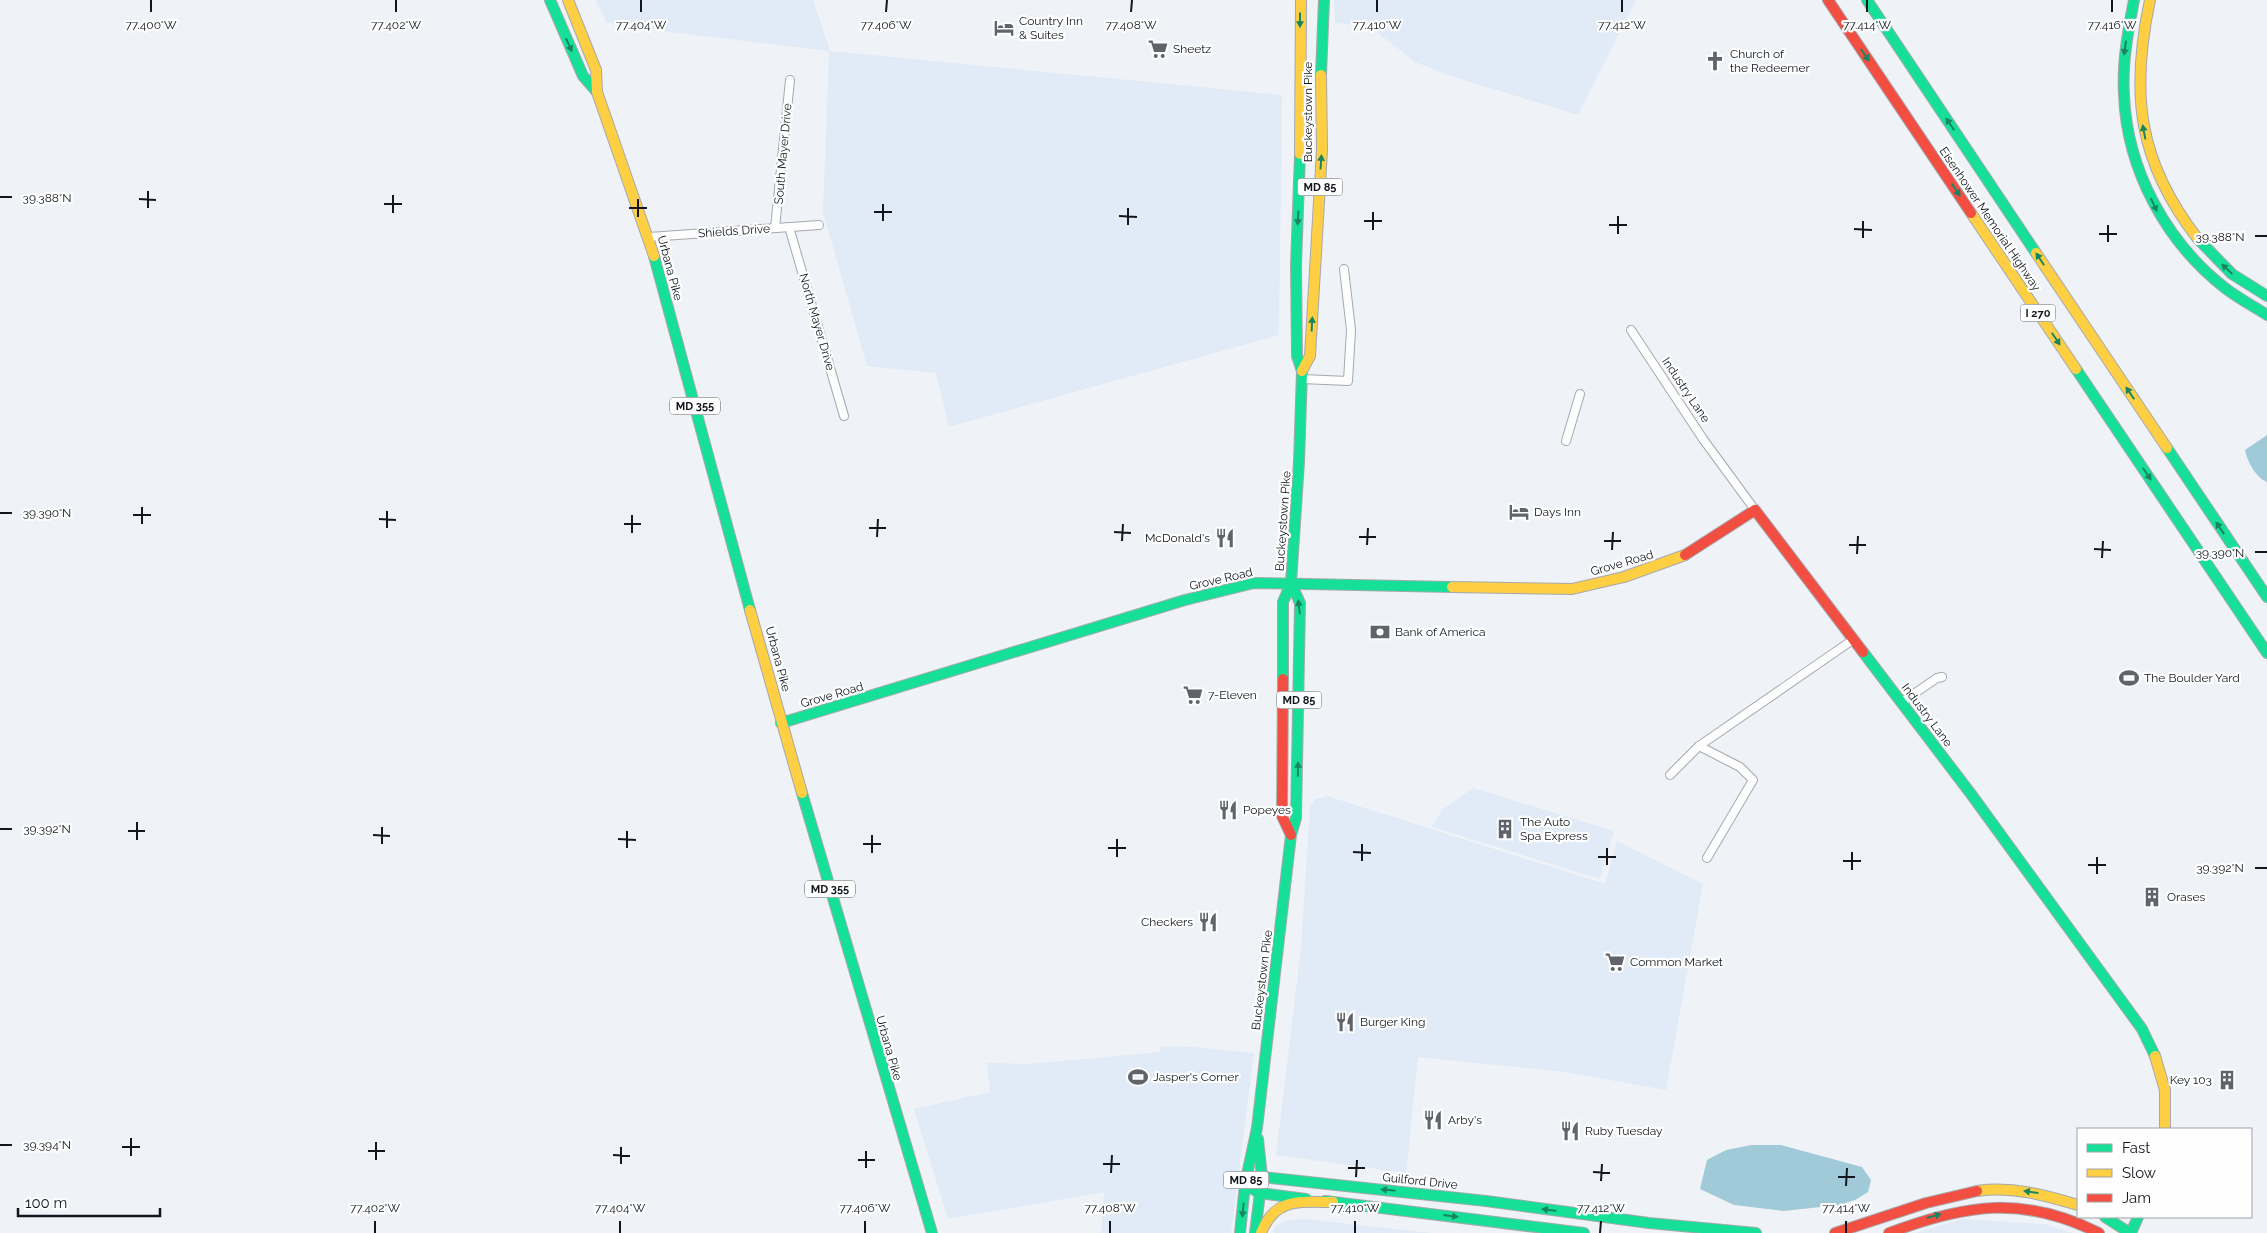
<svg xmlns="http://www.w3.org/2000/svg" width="2267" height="1233" font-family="Raleway,sans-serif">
<rect width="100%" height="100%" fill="#eff3f8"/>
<g fill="#e1eaf7">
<polygon points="596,0 813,0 830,51 1282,95 1279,335 949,427 936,373 867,366 823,212 829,51 636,28 606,22"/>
<polygon points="1334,0 1636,0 1578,115 1448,75 1415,62 1378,33 1359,25 1335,23"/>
<polygon points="1473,788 1614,831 1600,879 1432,827 1442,810"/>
<polygon points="1327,796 1605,884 1617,841 1703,884 1666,1090 1565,1072 1418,1057 1406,1173 1276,1155 1301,948 1310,807 1315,799"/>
<polygon points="1161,1046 1194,1047 1254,1053 1231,1233 1101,1233 1104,1192 948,1219 914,1109 990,1092 987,1063 1029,1064 1160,1052"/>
<polygon points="1305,1219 1432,1233 1273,1233 1275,1227 1287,1220"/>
<polygon points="1963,1219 2044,1224 2073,1233 1916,1233"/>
</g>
<g fill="#a1cad9">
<path d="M2267 435V482C2256 478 2247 461 2245 450Z"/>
<polygon points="1751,1145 1781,1145 1862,1167 1871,1180 1868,1192 1855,1200 1839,1205 1784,1211 1734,1205 1700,1189 1707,1160 1726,1150"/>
</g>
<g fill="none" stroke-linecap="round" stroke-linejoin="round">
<defs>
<g id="street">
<polyline points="789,227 844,416"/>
<polyline points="775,228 790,80"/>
<polyline points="649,237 819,225"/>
<polyline points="1631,330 1703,439 1755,510"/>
<polyline points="1302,379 1348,381 1351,330 1344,269"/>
<polyline points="1566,441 1580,394"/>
<polyline points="1902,702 1937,678 1942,677"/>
<polyline points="1699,746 1740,767 1753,780 1707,858"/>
<polyline points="1670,775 1699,746 1854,639"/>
</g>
<g id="fast">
<polyline points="550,0 583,76 597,92"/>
<polyline points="1867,0 2036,253"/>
<path d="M2134 0C2128 31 2122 63 2124 95 2127 170 2166 242 2225 288 2238 298 2253 306 2267 315"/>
<polyline points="1321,75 1324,0"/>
<polyline points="2198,239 2232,274 2267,296"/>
<polyline points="654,256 750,610"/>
<polyline points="2076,369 2267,653"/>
<polyline points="2167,448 2267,597"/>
<polyline points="1863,652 1971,794 2142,1029 2155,1056"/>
<polyline points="1283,679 1283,602 1291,583 1299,462 1302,371 1297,356 1296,265 1300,154"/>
<polyline points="781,723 1185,600 1254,583 1452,587"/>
<polyline points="802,793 932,1233"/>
<polyline points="1245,1184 1262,1177 1486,1201 1649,1223 1756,1233"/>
<polyline points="1245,1184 1259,1193 1306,1199"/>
<polyline points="1325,1201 1584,1233"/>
<polyline points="2105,1217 2130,1233"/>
<polyline points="1240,1233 1245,1184 1257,1128 1291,835 1296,818 1300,603 1291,583"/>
<polyline points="1255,1233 1262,1177 1258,1139"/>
<polyline points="2131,1233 2138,1217"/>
</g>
<g id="slow">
<polyline points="568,0 596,70 597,92 654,256"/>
<path d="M2150 0C2130 94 2138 162 2198 239"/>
<polyline points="1300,154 1301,0"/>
<polyline points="1971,213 2076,369"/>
<polyline points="2036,253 2167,448"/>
<polyline points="1302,371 1310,356 1322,150 1321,75"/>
<polyline points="1452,587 1572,589 1624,577 1685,555"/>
<polyline points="750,610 802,793"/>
<polyline points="2155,1056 2165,1090 2165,1129"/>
<path d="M1977 1191C2012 1186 2045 1195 2078 1205"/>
<path d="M1261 1233C1275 1197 1300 1202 1333 1202"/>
</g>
<g id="jam">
<polyline points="1828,0 1971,213"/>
<polyline points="1685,555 1755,510 1863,652"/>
<polyline points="1283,679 1282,816 1291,835"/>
<polyline points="1835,1233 1926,1203 1977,1191"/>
<path d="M1889 1233C1966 1204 2023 1195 2099 1233"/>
</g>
</defs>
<use href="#street" stroke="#a5a9ae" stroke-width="10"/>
<use href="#fast" stroke="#a5a9ae" stroke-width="12"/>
<use href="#slow" stroke="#a5a9ae" stroke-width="12"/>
<use href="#jam" stroke="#a5a9ae" stroke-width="12"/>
<use href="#street" stroke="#fdfdfe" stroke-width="8"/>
<use href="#fast" stroke="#16e098" stroke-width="10"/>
<use href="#slow" stroke="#ffcf43" stroke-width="10"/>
<use href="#jam" stroke="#f24e42" stroke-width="10"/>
</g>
<defs><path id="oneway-solid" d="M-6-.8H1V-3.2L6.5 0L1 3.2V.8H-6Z" transform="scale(1.25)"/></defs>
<g fill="#158661">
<use href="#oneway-solid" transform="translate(1300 20) rotate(90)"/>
<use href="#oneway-solid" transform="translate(569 45) rotate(66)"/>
<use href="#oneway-solid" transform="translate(2125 48) rotate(98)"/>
<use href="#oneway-solid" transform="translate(1865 55) rotate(56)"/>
<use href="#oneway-solid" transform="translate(1950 124) rotate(-124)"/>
<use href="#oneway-solid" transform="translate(2144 132) rotate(-101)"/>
<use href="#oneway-solid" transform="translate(1321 162) rotate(-86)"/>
<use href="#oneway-solid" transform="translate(1956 190) rotate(56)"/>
<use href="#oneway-solid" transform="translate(2154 205) rotate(65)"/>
<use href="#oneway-solid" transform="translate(1298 218) rotate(93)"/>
<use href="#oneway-solid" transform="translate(2040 259) rotate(-124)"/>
<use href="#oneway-solid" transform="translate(2227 269) rotate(-137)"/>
<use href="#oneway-solid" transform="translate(1312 324) rotate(-87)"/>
<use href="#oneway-solid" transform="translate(2056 339) rotate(56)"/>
<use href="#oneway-solid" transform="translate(2130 393) rotate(-124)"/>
<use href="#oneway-solid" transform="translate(2147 474) rotate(56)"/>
<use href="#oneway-solid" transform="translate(2220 528) rotate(-124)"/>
<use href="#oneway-solid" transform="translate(1299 607) rotate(-97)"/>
<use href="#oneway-solid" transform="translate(1298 769) rotate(-89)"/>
<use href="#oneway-solid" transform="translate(1388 1190) rotate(-174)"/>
<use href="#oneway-solid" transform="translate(2031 1192) rotate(-172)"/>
<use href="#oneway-solid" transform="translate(1243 1210) rotate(96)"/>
<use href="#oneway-solid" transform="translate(1549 1210) rotate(-172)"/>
<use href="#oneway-solid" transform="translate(1451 1216) rotate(7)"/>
<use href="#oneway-solid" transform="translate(1934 1216) rotate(-16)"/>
</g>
<path fill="none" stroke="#13171d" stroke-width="2" d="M151 12V0M396 12V0M641 12V0M886 12 887 0M1131 12 1132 0M1377 12V0M1622 12V0M1867 12V0M2112 12V0M0 197H12M139 199 156 200M384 204H402M148 208V191M629 208H647M874 212H892M393 213V195M1119 216 1137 217M638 217V199M883 221V204M1364 221H1382M1128 225V208M1609 225H1627M1854 229 1872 230M1373 230V212M1618 234V216M2099 234H2117M2255 236H2267M1863 238V221M2108 242V225M0 513H12M133 515H151M379 519 396 520M142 524V507M624 524H641M387 528V511M869 528H886M1114 532 1131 533M632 533V515M877 537 878 519M1359 537H1376M1122 541 1123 524M1604 541H1621M1367 545 1368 528M1849 545H1866M2094 549 2111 550M1612 550 1613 532M2255 552H2267M1857 554 1858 536M2102 558 2103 541M0 829H12M128 831H145M373 835 390 836M618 839 636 840M137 840V822M382 844V827M863 844H881M627 848V831M1108 848H1126M1353 852 1371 853M872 853V835M1117 857V839M1598 857H1616M1362 861V844M1843 861H1861M1607 865V848M2088 865H2106M2255 868H2267M1852 870V852M2097 874V857M0 1145H12M122 1147H140M368 1151H385M613 1155 630 1156M131 1156V1138M376 1160V1142M858 1160H875M621 1164V1147M1103 1164H1120M866 1168V1151M1348 1168H1365M1593 1172 1610 1173M1111 1173 1112 1155M1356 1177 1357 1160M1838 1177H1855M1601 1181 1602 1164M1846 1186 1847 1168M375 1233V1221M620 1233V1221M865 1233V1221M1110 1233V1221M1355 1233V1221M1600 1233 1601 1221M1846 1233V1221"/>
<defs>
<symbol id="hotel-bare" viewBox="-9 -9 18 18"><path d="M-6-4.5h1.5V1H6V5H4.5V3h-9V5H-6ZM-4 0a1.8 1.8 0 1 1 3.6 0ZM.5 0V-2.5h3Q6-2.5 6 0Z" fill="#60646a" stroke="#fefefe" stroke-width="2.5" paint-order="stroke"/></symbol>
<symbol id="supermarket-bare" viewBox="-9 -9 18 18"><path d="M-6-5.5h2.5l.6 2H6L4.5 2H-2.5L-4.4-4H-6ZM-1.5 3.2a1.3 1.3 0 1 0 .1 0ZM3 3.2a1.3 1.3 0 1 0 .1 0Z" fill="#60646a" stroke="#fefefe" stroke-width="2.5" paint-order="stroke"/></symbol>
<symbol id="church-bare" viewBox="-9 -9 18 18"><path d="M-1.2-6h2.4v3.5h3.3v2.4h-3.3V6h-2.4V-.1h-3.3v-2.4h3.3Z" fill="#60646a" stroke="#fefefe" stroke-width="2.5" paint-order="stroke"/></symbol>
<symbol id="restaurant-bare" viewBox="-9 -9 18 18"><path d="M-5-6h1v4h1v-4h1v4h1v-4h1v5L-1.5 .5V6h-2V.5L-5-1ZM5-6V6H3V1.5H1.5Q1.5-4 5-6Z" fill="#60646a" stroke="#fefefe" stroke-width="2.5" paint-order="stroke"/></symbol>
<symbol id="bank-bare" viewBox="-9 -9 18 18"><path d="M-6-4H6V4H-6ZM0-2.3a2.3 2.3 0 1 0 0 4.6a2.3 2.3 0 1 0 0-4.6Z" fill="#60646a" stroke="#fefefe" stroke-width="2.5" paint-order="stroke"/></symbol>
<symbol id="stadium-bare" viewBox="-9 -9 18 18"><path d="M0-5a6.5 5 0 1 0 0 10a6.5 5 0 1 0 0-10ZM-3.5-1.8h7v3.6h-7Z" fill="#60646a" stroke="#fefefe" stroke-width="2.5" paint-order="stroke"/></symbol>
<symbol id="building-bare" viewBox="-9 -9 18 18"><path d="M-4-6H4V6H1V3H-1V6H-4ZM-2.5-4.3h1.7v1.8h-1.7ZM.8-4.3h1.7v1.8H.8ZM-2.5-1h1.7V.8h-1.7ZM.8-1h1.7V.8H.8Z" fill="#60646a" stroke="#fefefe" stroke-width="2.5" paint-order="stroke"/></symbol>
</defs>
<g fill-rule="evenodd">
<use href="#hotel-bare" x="990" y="14" width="28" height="28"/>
<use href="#supermarket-bare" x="1144" y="35" width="28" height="28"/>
<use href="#church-bare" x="1701" y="47" width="28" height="28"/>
<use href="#hotel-bare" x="1505" y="498" width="28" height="28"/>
<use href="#restaurant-bare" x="1211" y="524" width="28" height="28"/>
<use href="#bank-bare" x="1366" y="618" width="28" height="28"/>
<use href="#stadium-bare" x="2115" y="664" width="28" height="28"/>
<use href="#supermarket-bare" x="1179" y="681" width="28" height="28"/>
<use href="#restaurant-bare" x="1214" y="796" width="28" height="28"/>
<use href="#building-bare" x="1491" y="815" width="28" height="28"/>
<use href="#building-bare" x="2138" y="883" width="28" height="28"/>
<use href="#restaurant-bare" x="1194" y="908" width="28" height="28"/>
<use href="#supermarket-bare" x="1601" y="948" width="28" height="28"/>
<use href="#restaurant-bare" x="1331" y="1008" width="28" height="28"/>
<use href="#stadium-bare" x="1124" y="1063" width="28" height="28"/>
<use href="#building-bare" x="2213" y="1066" width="28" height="28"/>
<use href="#restaurant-bare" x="1419" y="1106" width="28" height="28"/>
<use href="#restaurant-bare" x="1556" y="1117" width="28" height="28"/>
</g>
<g text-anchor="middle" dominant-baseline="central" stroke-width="4.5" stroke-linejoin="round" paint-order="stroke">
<g fill="#fefefe" stroke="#5a5c60" stroke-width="1">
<rect x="1297.5" y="178.5" width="45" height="17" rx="4"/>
<rect x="2020.5" y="304.5" width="35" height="17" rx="4"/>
<rect x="670" y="397.5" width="50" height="17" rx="4"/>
<rect x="1276.5" y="691.5" width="45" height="17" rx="4"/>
<rect x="805" y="880.5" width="50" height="17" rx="4"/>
<rect x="1223.5" y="1171.5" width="45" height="17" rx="4"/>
</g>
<g font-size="11" font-weight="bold" fill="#13171d">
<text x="1320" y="187">MD 85</text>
<text x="2038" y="313">I 270</text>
<text x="695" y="406">MD 355</text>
<text x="1299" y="700">MD 85</text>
<text x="830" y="889">MD 355</text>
<text x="1246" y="1180">MD 85</text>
</g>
<g font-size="12" fill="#13171d" stroke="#fefefe" text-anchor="start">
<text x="1019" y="21">Country Inn<tspan x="1019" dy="14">&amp; Suites</tspan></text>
<text x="1173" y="49">Sheetz</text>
<text x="1730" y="54">Church of<tspan x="1730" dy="14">the Redeemer</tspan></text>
<text x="1534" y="512">Days Inn</text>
<text x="1210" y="538" text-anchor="end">McDonald's</text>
<text x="1395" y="632">Bank of America</text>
<text x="2144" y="678">The Boulder Yard</text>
<text x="1208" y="695">7-Eleven</text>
<text x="1243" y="810">Popeyes</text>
<text x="1520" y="822">The Auto<tspan x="1520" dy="14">Spa Express</tspan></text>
<text x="2167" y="897">Orases</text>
<text x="1193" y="922" text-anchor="end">Checkers</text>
<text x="1630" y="962">Common Market</text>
<text x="1360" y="1022">Burger King</text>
<text x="1153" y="1077">Jasper's Corner</text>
<text x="2212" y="1080" text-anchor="end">Key 103</text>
<text x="1448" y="1120">Arby's</text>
<text x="1585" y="1131">Ruby Tuesday</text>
</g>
<g font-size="12" fill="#13171d" stroke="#fefefe">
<text transform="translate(1308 112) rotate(-90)">Buckeystown Pike</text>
<text transform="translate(783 154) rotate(-85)">South Mayer Drive</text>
<text transform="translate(1990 219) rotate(56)">Eisenhower Memorial Highway</text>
<text transform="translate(734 231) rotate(-4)">Shields Drive</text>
<text transform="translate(670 268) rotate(75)">Urbana Pike</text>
<text transform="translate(817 322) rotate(74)">North Mayer Drive</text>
<text transform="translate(1686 390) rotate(56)">Industry Lane</text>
<text transform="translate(1283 521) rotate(-86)">Buckeystown Pike</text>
<text transform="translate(1622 563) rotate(-16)">Grove Road</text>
<text transform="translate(1221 579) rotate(-13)">Grove Road</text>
<text transform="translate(778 659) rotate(75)">Urbana Pike</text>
<text transform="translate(832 695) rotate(-16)">Grove Road</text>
<text transform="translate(1927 715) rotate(53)">Industry Lane</text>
<text transform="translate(1262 980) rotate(-83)">Buckeystown Pike</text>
<text transform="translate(889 1048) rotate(74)">Urbana Pike</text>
<text transform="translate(1420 1181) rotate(6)">Guilford Drive</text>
</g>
</g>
<g font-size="12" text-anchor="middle" fill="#13171d" stroke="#fefefe" stroke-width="4.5" stroke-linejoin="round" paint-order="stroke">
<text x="151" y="29">77.400°W</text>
<text x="396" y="29">77.402°W</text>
<text x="641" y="29">77.404°W</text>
<text x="886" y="29">77.406°W</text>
<text x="1131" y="29">77.408°W</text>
<text x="1377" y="29">77.410°W</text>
<text x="1622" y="29">77.412°W</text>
<text x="1867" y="29">77.414°W</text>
<text x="2112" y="29">77.416°W</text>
<text x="47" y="202">39.388°N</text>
<text x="2220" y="241">39.388°N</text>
<text x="47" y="517">39.390°N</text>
<text x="2220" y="557">39.390°N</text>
<text x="47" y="833">39.392°N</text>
<text x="2220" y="872">39.392°N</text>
<text x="47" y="1149">39.394°N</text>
<text x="375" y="1212">77.402°W</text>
<text x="620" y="1212">77.404°W</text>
<text x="865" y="1212">77.406°W</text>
<text x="1110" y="1212">77.408°W</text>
<text x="1355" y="1212">77.410°W</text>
<text x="1601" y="1212">77.412°W</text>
<text x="1846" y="1212">77.414°W</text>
</g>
<rect x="2077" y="1128" width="175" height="90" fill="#fefefe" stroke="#a0a2a4"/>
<rect x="2087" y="1144" width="25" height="8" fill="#16e098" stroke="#a0a2a4"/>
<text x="2122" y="1153" font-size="15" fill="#13171d">Fast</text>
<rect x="2087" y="1169" width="25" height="8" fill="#ffcf43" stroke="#a0a2a4"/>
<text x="2122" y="1178" font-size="15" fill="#13171d">Slow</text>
<rect x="2087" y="1194" width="25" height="8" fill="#f24e42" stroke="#a0a2a4"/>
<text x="2122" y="1203" font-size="15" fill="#13171d">Jam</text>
<path d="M18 1208v8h142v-8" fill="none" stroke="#13171d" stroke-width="2.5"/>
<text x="25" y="1208" font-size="15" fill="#13171d" stroke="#fefefe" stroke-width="4" paint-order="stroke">100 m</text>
</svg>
